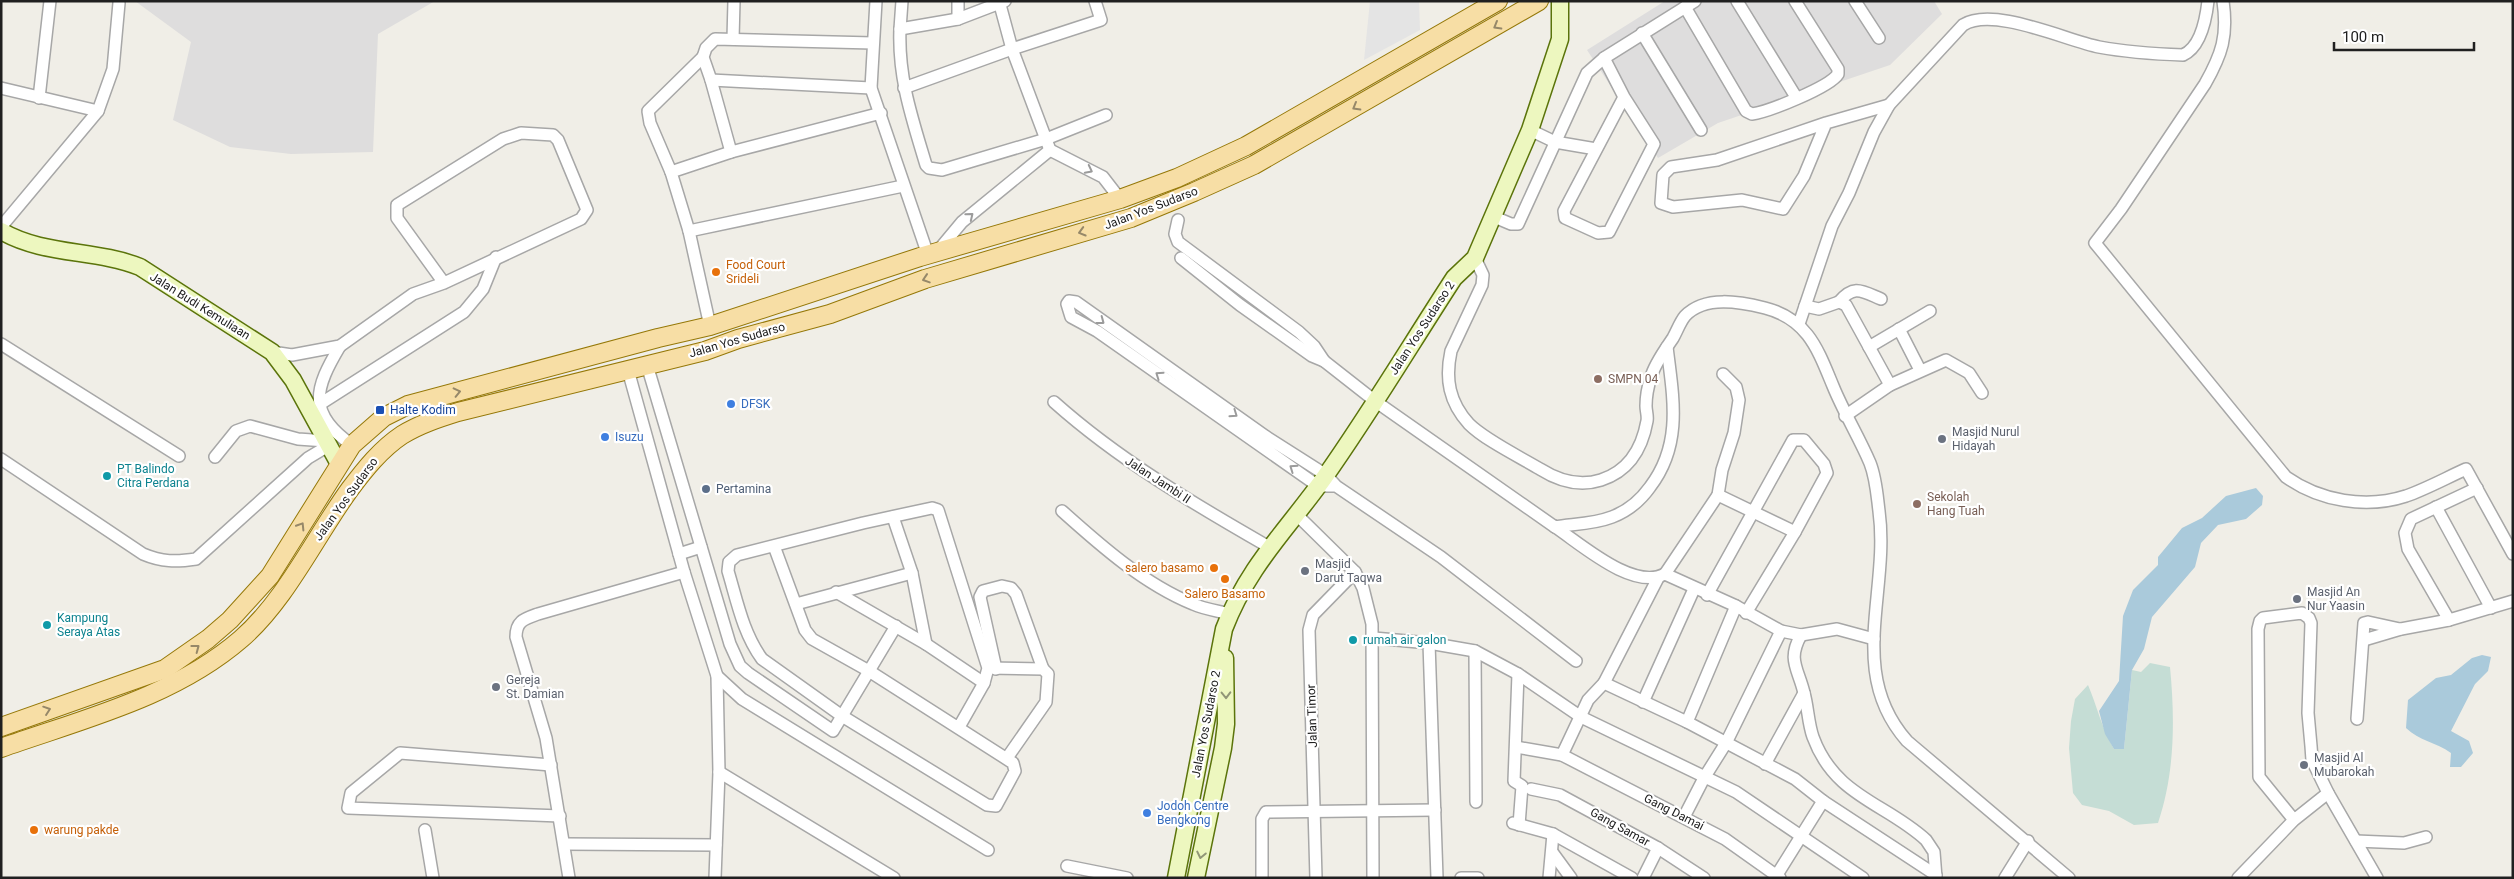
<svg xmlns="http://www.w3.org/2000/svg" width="2514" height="879" font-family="Roboto,sans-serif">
<rect width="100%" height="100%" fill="#f0eee7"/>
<g fill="#dedddd">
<polygon points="135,1 435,1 378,34 373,152 291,154 230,147 173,120 191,42"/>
<polygon points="1665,1 1934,1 1942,14 1890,65 1718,123 1658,158 1587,50"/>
</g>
<path fill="#c5ddd5" d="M2150 663 2170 667C2175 719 2175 773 2158 823L2134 825 2109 811 2082 805 2073 793 2069 748 2071 721 2075 699 2088 685C2097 706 2102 729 2114 749H2124L2132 670 2141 672Z"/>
<polygon fill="#e4e4e4" points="1370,1 1419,1 1420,30 1364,60"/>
<g fill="#aacadb">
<polygon points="2256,488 2263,496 2262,505 2246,519 2218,525 2201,543 2195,567 2152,617 2144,649 2132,670 2124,749 2114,749 2105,734 2099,711 2119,681 2123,616 2133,590 2158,565 2158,557 2182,528 2202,518 2226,496"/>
<path d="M2482 655 2491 657 2488 671 2475 684 2451 731 2469 741 2473 753 2461 767H2450L2451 753C2436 742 2419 741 2406 728L2408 700 2436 678 2451 675 2472 658Z"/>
</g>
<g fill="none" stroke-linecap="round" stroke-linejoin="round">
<defs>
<g id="street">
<polyline points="876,1 871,88 928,255"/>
<polyline points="902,1 900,29 958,19 1005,1"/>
<polyline points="999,1 1012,49 1050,150 1103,177 1120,199"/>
<polyline points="1737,1 1796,97"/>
<polyline points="1855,1 1879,38"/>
<path d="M2223 1C2228 36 2222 54 2205 84L2121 209 2095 243 2286 477C2320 501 2366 509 2406 496 2426 489 2446 478 2466 469L2513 554"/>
<path d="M1685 7 1746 111 1752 114C1768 112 1830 87 1838 74V69L1795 1"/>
<polyline points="958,19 958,1"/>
<path d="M900 29C898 78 912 118 926 165L929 168 942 170 1046 139 1106 115"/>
<polyline points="1642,33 1701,130"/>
<polyline points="733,39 734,1"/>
<polyline points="1604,58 1624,97 1654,144 1609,232 1598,233 1565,218 1564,211 1624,97"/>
<polyline points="711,80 871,88"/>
<polyline points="1,88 98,111"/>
<polyline points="904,88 1012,49 1101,20 1095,1"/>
<polyline points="39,98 50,1"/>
<polyline points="1826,123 1717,160 1671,167 1663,175 1661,203 1673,207 1742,200 1783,209 1804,176 1826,123 1889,105"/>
<polyline points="1530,130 1555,142 1596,149"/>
<polyline points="731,152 711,80 703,57 706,48 715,39 873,43"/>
<polyline points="671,172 650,123 648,111 703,57"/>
<polyline points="1492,216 1511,224 1518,224 1587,73 1604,58 1695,1"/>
<polyline points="1178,220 1175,234 1178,242 1299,332 1314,346 1324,361"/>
<polyline points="1,227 98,111 113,69 119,3"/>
<polyline points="689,231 903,186"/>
<polyline points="937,252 962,222 1050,150"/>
<path d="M1181 258 1240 305 1312 356 1324 361 1375 401 1555 527C1574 524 1594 524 1612 517 1628 511 1640 501 1650 487 1683 444 1673 397 1667 347"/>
<path d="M1475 258 1483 275 1482 285 1451 351C1445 379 1449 402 1469 424 1485 440 1520 457 1540 469 1559 481 1579 487 1601 480 1629 471 1642 449 1647 421 1648 416 1646 411 1646 406 1646 397 1648 386 1651 377 1655 363 1665 350 1673 338 1677 331 1680 322 1685 316 1705 295 1740 302 1765 308 1808 319 1818 350 1833 386 1844 413 1859 437 1870 463 1876 478 1877 495 1879 511 1890 592 1846 672 1907 741L2069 878"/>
<path d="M1839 302C1854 284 1862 291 1881 299"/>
<polyline points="1805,306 1819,309 1839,302 1846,305 1890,385"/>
<path d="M1799 324 1832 226 1849 193 1874 132 1889 105 1963 25C1993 6 2065 40 2099 47 2126 52 2155 54 2183 55 2201 47 2206 19 2208 1"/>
<polyline points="710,326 689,231 671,172 731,152 881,113"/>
<polyline points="1899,329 1920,370"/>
<polyline points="1,344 179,456"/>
<path d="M340 346C315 388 306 413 352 445"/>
<polyline points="1869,347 1930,311"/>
<polyline points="272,352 292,355 340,346 413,294 444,283 581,219 587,210 558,140 553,135 521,133 503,139 397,205 397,218 444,283"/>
<polyline points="647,365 730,644 740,666 748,673 833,731 896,626"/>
<polyline points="628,370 684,572 717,676 719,772 715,878"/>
<path d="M1054 402C1119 460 1194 504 1269 547"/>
<polyline points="320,404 464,312 483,289 496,257"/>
<polyline points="1845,416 1890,385 1946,360 1969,373 1982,393"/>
<polyline points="215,457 236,431 250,426 298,439 326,441"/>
<path d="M1 459 143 554C162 562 176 562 196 559L308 458 328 446"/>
<polyline points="1336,486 1318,486 1097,331 1071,317 1067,304 1069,301 1076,302 1265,436 1326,475 1336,486 1441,557 1576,661"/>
<polyline points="1718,495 1795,532"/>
<polyline points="2436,507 2491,608"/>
<path d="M1062 511C1101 546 1144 584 1193 604 1204 609 1218 611 1230 614"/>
<polyline points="1296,514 1355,572 1363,588 1372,624 1373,878"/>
<polyline points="893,517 912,573 926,644"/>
<path d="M1555 527C1581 544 1633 591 1665 574L1736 606 1781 631 1801 635 1837 629 1874 639"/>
<path d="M774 546 805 630 812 639 869 671 1013 763 1015 771 996 806 987 805 842 716 762 659C743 633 737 601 728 571L729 562 737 555 863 523 932 508 938 510 988 668 984 683 959 727"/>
<polyline points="679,554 701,547"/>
<polyline points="1665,574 1718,495 1722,470 1734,433 1739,400 1736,387 1723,374"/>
<polyline points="836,592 926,644 984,683"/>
<polyline points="1707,595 1793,440 1804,440 1824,464 1827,473 1795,532 1746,613"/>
<polyline points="796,604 912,573"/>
<polyline points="2449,620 2408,549 2405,533 2411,519 2477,488"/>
<path d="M1801 635C1787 660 1798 668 1804 693 1808 707 1808 723 1813 737 1835 797 1886 803 1926 840L1934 852 1936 878"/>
<polyline points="1374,638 1429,643 1437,878"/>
<polyline points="2364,640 2401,629 2449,620 2513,601"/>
<polyline points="1429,643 1475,651 1518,674 1581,717 1736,792 1863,878"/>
<polyline points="1475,651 1476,802"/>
<polyline points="989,668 1043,669 1048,674 1046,702 1007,758"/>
<polyline points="996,669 980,597 983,591 1002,586 1011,588 1016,594 1043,669"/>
<polyline points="1518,674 1514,781 1522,786 1519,825"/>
<polyline points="717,676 742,699 988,850"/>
<polyline points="1604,683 1658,578"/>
<polyline points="1643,702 1694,589"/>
<polyline points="2357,719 2364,623 2368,622 2400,629"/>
<polyline points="1687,722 1736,606"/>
<polyline points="1516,747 1562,755 1725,839 1780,878"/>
<polyline points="1562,755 1588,700 1604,683 1687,722 1795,779 1823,801 1936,875"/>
<polyline points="1765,764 1804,693"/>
<polyline points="551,765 400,753 351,793 348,808 560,816"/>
<polyline points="719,772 894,878"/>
<polyline points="1531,789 1560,795 1658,848 1704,878"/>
<polyline points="2328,793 2377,878"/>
<polyline points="1684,817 1704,778 1726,743 1781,631"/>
<polyline points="1513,823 1553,834 1632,878"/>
<polyline points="425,830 433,878"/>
<polyline points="2356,841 2404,843 2426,837"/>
<polyline points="564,844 716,845"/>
<polyline points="1552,852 1571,878"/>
<polyline points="1067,866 1127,878"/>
<path d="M569 878 546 738 516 637C516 621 524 619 538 614L684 572"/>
<polyline points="1262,878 1262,819 1266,812 1435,810"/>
<polyline points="1316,878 1309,630 1313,615 1355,572"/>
<polyline points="1461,878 1478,878"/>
<polyline points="1549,878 1553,834"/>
<polyline points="1643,878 1658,848"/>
<polyline points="1775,878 1823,801"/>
<polyline points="2005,878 2028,841"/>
<polyline points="2238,878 2294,820 2328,793 2312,760 2311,746 2308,713 2311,623 2309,618 2302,613 2263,618 2260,621 2258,629 2259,777 2294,820"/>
</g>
<g id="secondary">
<path d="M1 231C44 256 95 249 140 267L272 352 293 380 339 464"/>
<path d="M1176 878 1224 629C1248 566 1287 530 1324 478 1370 413 1411 344 1454 278L1475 258 1530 130 1560 39V1"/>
<polyline points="1196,878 1223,748 1226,724 1225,658"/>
</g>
<g id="primary">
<polyline points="1,727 165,669 208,639 230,620 270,576 352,445 384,417 408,405 658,338 710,326 920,257 1120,199 1177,178 1246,146 1498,1"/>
<path d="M1 748C83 719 174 697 241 639 286 600 315 537 350 489 365 469 381 449 402 435 420 424 439 418 458 412L705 351 738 339 830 314 925 279 1131 218 1194 192 1254 165 1539 1"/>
</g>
</defs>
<use href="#street" stroke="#a7a7a7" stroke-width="14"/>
<use href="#secondary" stroke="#5b740b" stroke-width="19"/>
<use href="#primary" stroke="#957808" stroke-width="20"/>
<use href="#street" stroke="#fff" stroke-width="11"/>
<use href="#secondary" stroke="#edf7bf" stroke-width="16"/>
<use href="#primary" stroke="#f7dea5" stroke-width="18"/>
</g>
<defs><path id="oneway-chevron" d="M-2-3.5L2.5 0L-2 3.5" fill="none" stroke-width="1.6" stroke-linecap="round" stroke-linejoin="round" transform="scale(1.25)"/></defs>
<g stroke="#968869">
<use href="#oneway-chevron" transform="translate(1497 26) rotate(150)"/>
<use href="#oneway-chevron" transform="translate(1356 107) rotate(150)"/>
<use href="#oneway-chevron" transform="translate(1082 232) rotate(164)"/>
<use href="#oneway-chevron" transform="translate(926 279) rotate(162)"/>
<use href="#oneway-chevron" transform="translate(457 392) rotate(-13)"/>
<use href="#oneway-chevron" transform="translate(301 526) rotate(-58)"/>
<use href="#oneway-chevron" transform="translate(196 648) rotate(-37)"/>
<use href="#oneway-chevron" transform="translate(47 710) rotate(-19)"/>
</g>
<g stroke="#9b9b9b">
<use href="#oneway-chevron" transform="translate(1089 170) rotate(27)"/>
<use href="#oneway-chevron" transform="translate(970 216) rotate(-39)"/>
<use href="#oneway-chevron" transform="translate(1101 321) rotate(37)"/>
<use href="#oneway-chevron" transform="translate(1159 375) rotate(-145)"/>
<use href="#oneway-chevron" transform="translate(1234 414) rotate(35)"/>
<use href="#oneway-chevron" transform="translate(1293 468) rotate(-145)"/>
</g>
<g stroke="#919677">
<use href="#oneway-chevron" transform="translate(1226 695) rotate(89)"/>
<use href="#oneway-chevron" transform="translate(1201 855) rotate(102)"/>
</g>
<g fill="#e8710a" stroke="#fff" stroke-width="2">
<circle cx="716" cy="272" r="5"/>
<circle cx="1214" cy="568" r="5"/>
<circle cx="1225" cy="579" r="5"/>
<circle cx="34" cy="830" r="5"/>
</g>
<g fill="#8d6e63" stroke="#fff" stroke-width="2">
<circle cx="1598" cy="379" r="5"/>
<circle cx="1917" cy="504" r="5"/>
</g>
<g fill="#3f7fe0" stroke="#fff" stroke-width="2">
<circle cx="731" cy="404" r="5"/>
<circle cx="605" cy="437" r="5"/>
<circle cx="1147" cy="813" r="5"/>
</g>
<rect fill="#1a4fb4" stroke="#fff" stroke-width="2" x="375" y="405" width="10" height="10" rx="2.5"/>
<g fill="#6b7280" stroke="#fff" stroke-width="2">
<circle cx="1942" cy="439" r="5"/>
<circle cx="1305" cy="571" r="5"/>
<circle cx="2297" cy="599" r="5"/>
<circle cx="496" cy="687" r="5"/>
<circle cx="2304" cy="765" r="5"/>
</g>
<g fill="#0f9aa8" stroke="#fff" stroke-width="2">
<circle cx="107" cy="476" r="5"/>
<circle cx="47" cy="625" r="5"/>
<circle cx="1353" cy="640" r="5"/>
</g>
<circle fill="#5c6f8a" stroke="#fff" stroke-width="2" cx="706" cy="489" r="5"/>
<g text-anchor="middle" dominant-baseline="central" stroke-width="4.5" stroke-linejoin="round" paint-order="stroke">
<g font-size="12" fill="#202020" stroke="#fff">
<text transform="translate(1151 208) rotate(-21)">Jalan Yos Sudarso</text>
<text transform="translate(200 306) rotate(32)">Jalan Budi Kemuliaan</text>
<text transform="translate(1422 328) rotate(-57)">Jalan Yos Sudarso 2</text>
<text transform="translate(737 340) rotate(-16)">Jalan Yos Sudarso</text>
<text transform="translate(1158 480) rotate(33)">Jalan Jambi II</text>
<text transform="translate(346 499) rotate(-54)">Jalan Yos Sudarso</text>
<text transform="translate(1312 716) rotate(-92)">Jalan Timor</text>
<text transform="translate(1206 724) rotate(-79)">Jalan Yos Sudarso 2</text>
<text transform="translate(1674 812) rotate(27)">Gang Damai</text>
<text transform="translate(1620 827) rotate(29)">Gang Samar</text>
</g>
<g font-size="12" fill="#c56008" stroke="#fff" text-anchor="start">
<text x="726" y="265">Food Court<tspan x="726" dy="14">Srideli</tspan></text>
<text x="1204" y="568" text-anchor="end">salero basamo</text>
<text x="1225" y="594" text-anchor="middle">Salero Basamo</text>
<text x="44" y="830">warung pakde</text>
</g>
<g font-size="12" fill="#785e54" stroke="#fff" text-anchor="start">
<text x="1608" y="379">SMPN 04</text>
<text x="1927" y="497">Sekolah<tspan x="1927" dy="14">Hang Tuah</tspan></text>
</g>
<g font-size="12" fill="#366cbe" stroke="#fff" text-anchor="start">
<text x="741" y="404">DFSK</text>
<text x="615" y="437">Isuzu</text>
<text x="1157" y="806">Jodoh Centre<tspan x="1157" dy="14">Bengkong</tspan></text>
</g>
<g font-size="12" fill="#164399" stroke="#fff" text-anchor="start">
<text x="390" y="410">Halte Kodim</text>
</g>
<g font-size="12" fill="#5b616d" stroke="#fff" text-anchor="start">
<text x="1952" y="432">Masjid Nurul<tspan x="1952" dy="14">Hidayah</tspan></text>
<text x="1315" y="564">Masjid<tspan x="1315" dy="14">Darut Taqwa</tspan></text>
<text x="2307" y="592">Masjid An<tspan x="2307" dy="14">Nur Yaasin</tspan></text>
<text x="506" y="680">Gereja<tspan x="506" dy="14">St. Damian</tspan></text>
<text x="2314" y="758">Masjid Al<tspan x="2314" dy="14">Mubarokah</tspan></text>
</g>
<g font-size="12" fill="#0d838f" stroke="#fff" text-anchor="start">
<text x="117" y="469">PT Balindo<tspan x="117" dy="14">Citra Perdana</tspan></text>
<text x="57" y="618">Kampung<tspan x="57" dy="14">Seraya Atas</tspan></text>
<text x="1363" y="640">rumah air galon</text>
</g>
<g font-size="12" fill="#4e5e75" stroke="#fff" text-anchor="start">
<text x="716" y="489">Pertamina</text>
</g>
</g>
<rect width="2514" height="879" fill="none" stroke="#202020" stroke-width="5"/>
<path d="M2334 42v8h140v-8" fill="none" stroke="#202020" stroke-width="2.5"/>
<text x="2342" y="42" font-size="15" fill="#202020" stroke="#ffffff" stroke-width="4" paint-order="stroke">100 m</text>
</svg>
